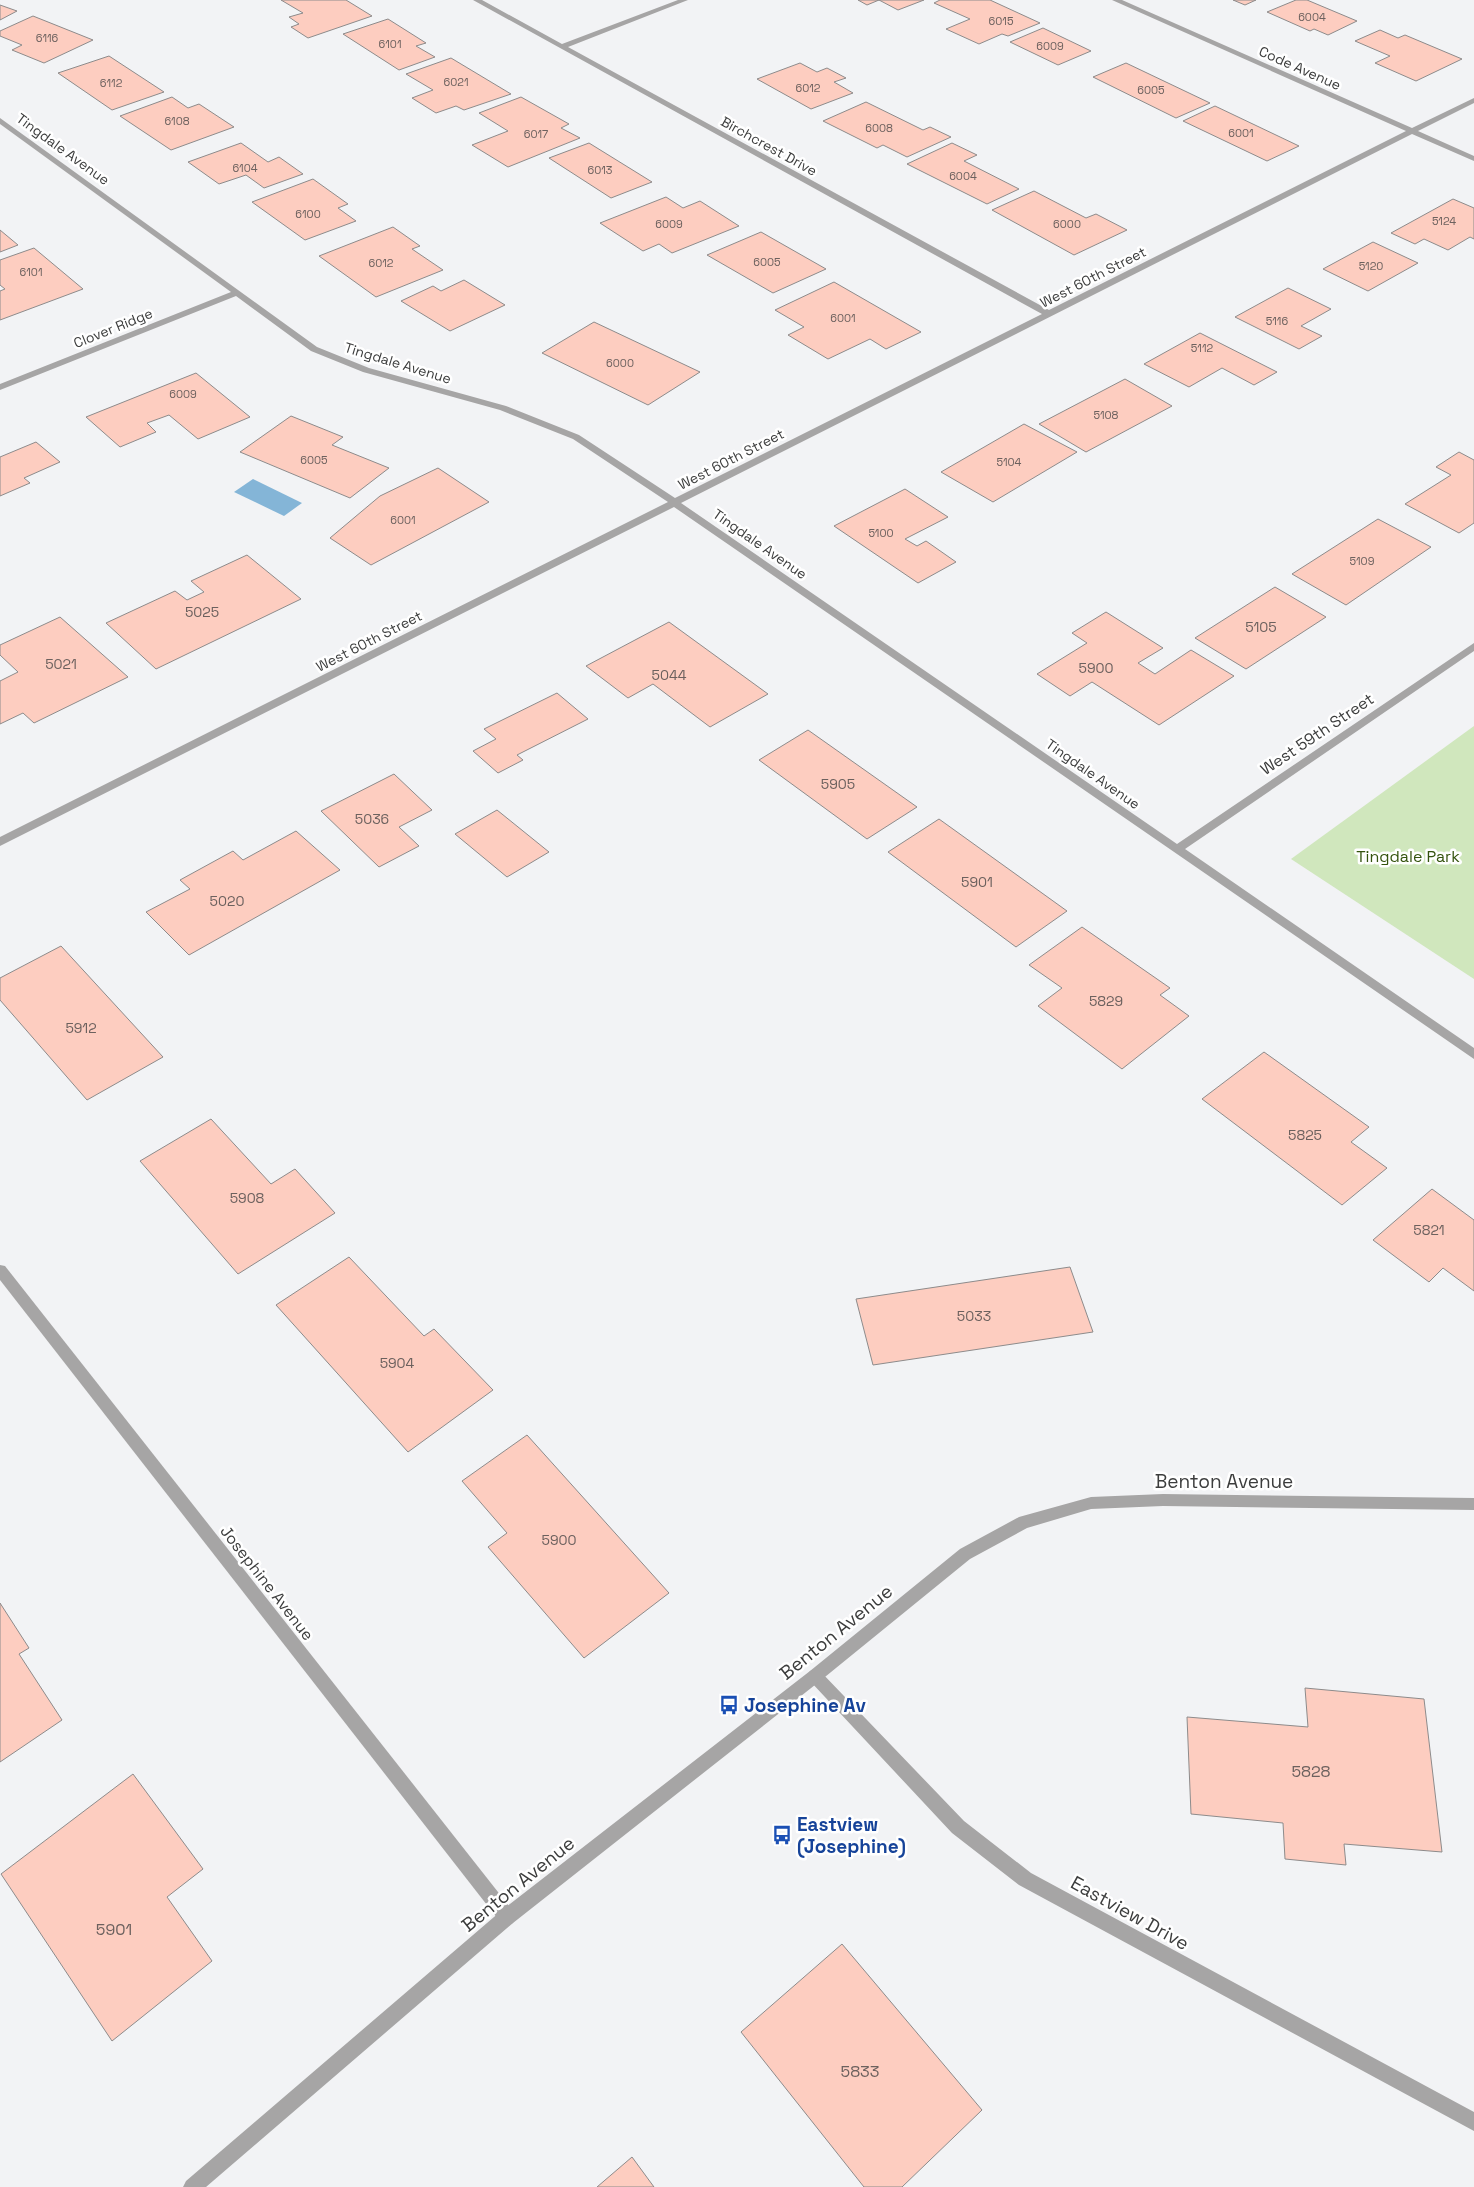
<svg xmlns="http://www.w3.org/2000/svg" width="1474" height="2187" font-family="'Space Grotesk',sans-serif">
<rect width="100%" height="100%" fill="#f2f3f5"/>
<polygon fill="#d0e7bd" points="1474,726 1474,979 1291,859"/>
<polygon fill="#84b5d7" points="253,479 302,503 284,516 234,492"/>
<g fill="#fdcdc0" stroke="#8d8b8b">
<polygon points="281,0 346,0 372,16 308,38 291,27 299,24 289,17 303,13"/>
<polygon points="858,0 924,0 898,10 879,0 867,5"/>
<polygon points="940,0 990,0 1040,23 1008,36 1002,34 979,44 946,29 970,19 934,3"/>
<polygon points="1233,0 1256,0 1245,5"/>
<polygon points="1296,0 1307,0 1357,21 1328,35 1314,29 1310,31 1267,12"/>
<polygon points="0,5 17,11 0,20"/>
<polygon points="33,16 93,40 44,63 12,50 22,45 0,36 0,31"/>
<polygon points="388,19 426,43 416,46 435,57 399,70 343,34"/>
<polygon points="1043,28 1091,51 1058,65 1010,42"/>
<polygon points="1380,30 1398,38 1405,35 1462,59 1416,81 1375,63 1390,56 1355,41"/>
<polygon points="109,56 164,92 112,110 58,73"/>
<polygon points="451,58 511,94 464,110 456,106 436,113 412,98 433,90 406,74"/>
<polygon points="800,63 817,72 827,68 846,78 834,82 853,93 811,109 757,79"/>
<polygon points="1126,63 1210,103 1176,118 1093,77"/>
<polygon points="172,97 188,108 199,104 234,127 171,150 120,116"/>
<polygon points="521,97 569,124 561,128 580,138 508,167 472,145 508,131 479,113"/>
<polygon points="866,102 923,130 930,127 951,137 907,157 883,145 877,148 823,121"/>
<polygon points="1215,106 1299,146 1267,161 1183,121"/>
<polygon points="241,143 268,162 279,157 303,174 264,188 246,175 219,184 188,162"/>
<polygon points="589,143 652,182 611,198 549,158"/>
<polygon points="952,143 977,155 964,161 1019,189 987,204 907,164"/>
<polygon points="313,179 348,204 338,208 356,221 305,240 252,202"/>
<polygon points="1034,191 1086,218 1096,214 1127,230 1074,255 992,210"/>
<polygon points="666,197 683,208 700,201 739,226 672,253 659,244 643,251 600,223"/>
<polygon points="1453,199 1474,208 1474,239 1470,237 1448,250 1424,239 1415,244 1391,233"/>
<polygon points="393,227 420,246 412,249 443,270 376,297 319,256"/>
<polygon points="0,230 18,245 0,252"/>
<polygon points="761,232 826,269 773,293 707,255"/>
<polygon points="1373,242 1418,263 1368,291 1323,269"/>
<polygon points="34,248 83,289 0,320 0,291 5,289 0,285 0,260"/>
<polygon points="464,280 505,305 450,331 401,301 433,286 441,291"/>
<polygon points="834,282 921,332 886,349 870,339 828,359 788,335 804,327 775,310"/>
<polygon points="1288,288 1331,309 1301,326 1322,336 1299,349 1235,317"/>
<polygon points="594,322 700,372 648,405 542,353"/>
<polygon points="1200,333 1277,372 1254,385 1222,368 1189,387 1144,364"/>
<polygon points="196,373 250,417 198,439 169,415 147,423 156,432 120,447 86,417"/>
<polygon points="1125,379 1172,406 1086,452 1039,424"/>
<polygon points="291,416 343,437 332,445 389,468 350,498 240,452"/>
<polygon points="1024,424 1077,452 993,502 941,472"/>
<polygon points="36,442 60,462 24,478 30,483 0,496 0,457"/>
<polygon points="1459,452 1474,460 1474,523 1459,533 1405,504 1451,475 1436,467"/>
<polygon points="438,468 489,502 371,565 330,538 380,496"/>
<polygon points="905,489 948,517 905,539 917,546 926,541 956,562 918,583 834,526"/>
<polygon points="1378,519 1431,547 1346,605 1292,574"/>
<polygon points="247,555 301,599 156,669 106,623 175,591 187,600 204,592 191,581"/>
<polygon points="1275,587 1326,617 1246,669 1195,638"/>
<polygon points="1106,612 1163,648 1138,663 1155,674 1191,650 1234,676 1159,725 1092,682 1070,696 1037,674 1087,643 1072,633"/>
<polygon points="60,617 128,677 34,723 23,713 0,724 0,681 18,672 0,655 0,645"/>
<polygon points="669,622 768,694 710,727 653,684 628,698 586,666"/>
<polygon points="557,693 588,719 517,755 523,760 498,773 473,751 496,739 484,729"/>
<polygon points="808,730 917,807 867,839 759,760"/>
<polygon points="394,774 432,810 399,827 419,846 379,867 321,811"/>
<polygon points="497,810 549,852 507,877 455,834"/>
<polygon points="939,819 1067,911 1016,947 888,852"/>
<polygon points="296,831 340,870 189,955 146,912 190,889 180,880 233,851 243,860"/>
<polygon points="1082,927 1170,988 1160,995 1189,1016 1122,1069 1038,1006 1062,988 1029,965"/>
<polygon points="61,946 163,1057 87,1100 0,1000 0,978"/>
<polygon points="1264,1052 1369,1127 1351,1142 1387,1168 1342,1205 1202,1099"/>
<polygon points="211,1119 271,1184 295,1169 335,1213 238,1274 140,1161"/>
<polygon points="1432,1189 1474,1220 1474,1291 1443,1268 1429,1282 1373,1240"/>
<polygon points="349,1257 424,1336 434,1329 493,1390 408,1452 276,1305"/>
<polygon points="1070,1267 1093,1332 873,1365 856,1299"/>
<polygon points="527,1435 669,1593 584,1658 488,1547 507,1533 462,1481"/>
<polygon points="0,1603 29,1648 19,1654 62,1720 0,1762"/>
<polygon points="1305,1688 1424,1699 1442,1852 1344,1844 1346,1865 1285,1859 1283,1823 1191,1814 1187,1717 1308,1727"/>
<polygon points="133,1774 203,1869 167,1897 212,1961 112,2041 1,1874"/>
<polygon points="842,1944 982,2110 902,2187 864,2187 741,2032"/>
<polygon points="632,2157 654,2187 597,2187"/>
</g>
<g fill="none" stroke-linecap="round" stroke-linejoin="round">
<g fill="#a6a5a5" fill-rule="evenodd">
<polygon points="473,0 482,0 562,44 678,0 688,0 568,47 1049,310 1406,131 1112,0 1122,0 1412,128 1474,98 1474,103 1418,131 1474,156 1474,161 1412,134 681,503 1177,844 1474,643 1474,651 1185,849 1474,1048 1474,1059 674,507 0,846 0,837 668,502 573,439 500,410 363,372 311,351 236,296 0,390 0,384 231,292 0,124 0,118 317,347 369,368 506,406 579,435 675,498 1042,314"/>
<polygon points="0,1265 5,1266 513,1911 515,1917 513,1923 507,1925 501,1923 0,1280"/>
<polygon points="815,1669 820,1671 964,1821 1031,1873 1474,2112 1474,2131 1019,1885 952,1833 810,1681 807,1676 810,1671"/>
</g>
<polygon fill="#a6a5a5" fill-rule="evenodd" points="1163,1494 1474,1498 1474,1510 1163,1506 1091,1509 1027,1528 970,1559 820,1681 513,1923 206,2187 183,2187 186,2181 501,1911 810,1671 960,1549 1019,1517 1091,1497"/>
</g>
<defs>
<symbol id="bus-bare" viewBox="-9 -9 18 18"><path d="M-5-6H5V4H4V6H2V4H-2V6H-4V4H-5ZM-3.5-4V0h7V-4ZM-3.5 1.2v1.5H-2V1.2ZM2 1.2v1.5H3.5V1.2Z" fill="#1a4fb4" stroke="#fff" stroke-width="2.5" paint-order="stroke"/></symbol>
</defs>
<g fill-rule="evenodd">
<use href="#bus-bare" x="715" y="1691" width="28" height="28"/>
<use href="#bus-bare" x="768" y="1821" width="28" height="28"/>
</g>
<g text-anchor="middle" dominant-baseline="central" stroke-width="5" stroke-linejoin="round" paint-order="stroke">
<g font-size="11" fill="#6c615e">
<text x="1312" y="17">6004</text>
<text x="1001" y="21">6015</text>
<text x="47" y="38">6116</text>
<text x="390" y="44">6101</text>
<text x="1050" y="46">6009</text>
<text x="456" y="82">6021</text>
<text x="111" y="83">6112</text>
<text x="808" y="88">6012</text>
<text x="1151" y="90">6005</text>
<text x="177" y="121">6108</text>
<text x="879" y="128">6008</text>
<text x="1241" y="133">6001</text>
<text x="536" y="134">6017</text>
<text x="245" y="168">6104</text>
<text x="600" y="170">6013</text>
<text x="963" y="176">6004</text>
<text x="308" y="214">6100</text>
<text x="1444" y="221">5124</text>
<text x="669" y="224">6009</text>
<text x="1067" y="224">6000</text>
<text x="767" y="262">6005</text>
<text x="381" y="263">6012</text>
<text x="1371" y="266">5120</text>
<text x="31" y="272">6101</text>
<text x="843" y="318">6001</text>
<text x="1277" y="321">5116</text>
<text x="1202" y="348">5112</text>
<text x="620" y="363">6000</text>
<text x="183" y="394">6009</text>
<text x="1106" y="415">5108</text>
<text x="314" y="460">6005</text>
<text x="1009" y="462">5104</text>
<text x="403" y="520">6001</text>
<text x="881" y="533">5100</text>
<text x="1362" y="561">5109</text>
</g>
<g font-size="14" fill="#3c3d3d" stroke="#fff">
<text transform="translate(1300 68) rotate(24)">Code Avenue</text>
<text transform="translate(769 146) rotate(29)">Birchcrest Drive</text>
<text transform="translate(63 149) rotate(36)">Tingdale Avenue</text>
<text transform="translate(1093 277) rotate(-27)">West 60th Street</text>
<text transform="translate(113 328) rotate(-22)">Clover Ridge</text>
<text transform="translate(398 363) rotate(17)">Tingdale Avenue</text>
<text transform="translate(731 459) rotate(-27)">West 60th Street</text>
<text transform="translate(760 544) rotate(35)">Tingdale Avenue</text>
<text transform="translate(369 641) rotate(-27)">West 60th Street</text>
<text transform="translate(1093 774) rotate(35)">Tingdale Avenue</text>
</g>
<g font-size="14" fill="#6c615e">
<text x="202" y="612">5025</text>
<text x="1261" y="627">5105</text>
<text x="61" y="664">5021</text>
<text x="1096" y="668">5900</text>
<text x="669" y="675">5044</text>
<text x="838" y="784">5905</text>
<text x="372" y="819">5036</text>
<text x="977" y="882">5901</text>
<text x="227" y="901">5020</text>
<text x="1106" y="1001">5829</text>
<text x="81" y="1028">5912</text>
<text x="1305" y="1135">5825</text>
<text x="247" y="1198">5908</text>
<text x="1429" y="1230">5821</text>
<text x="974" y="1316">5033</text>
<text x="397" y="1363">5904</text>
<text x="559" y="1540">5900</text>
</g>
<g font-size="16" fill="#3c3d3d" stroke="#fff">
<text transform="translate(1317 734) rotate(-34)">West 59th Street</text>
<text transform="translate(267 1583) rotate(52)">Josephine Avenue</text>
</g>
<g font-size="16" fill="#34530d" stroke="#fff">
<text x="1408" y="856">Tingdale Park</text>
</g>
<g font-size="16" fill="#6c615e">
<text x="1311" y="1771">5828</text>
<text x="114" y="1929">5901</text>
<text x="860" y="2071">5833</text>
</g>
<g font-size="19" fill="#3c3d3d" stroke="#fff">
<text x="1224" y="1481">Benton Avenue</text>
<text transform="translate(836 1632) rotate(-39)">Benton Avenue</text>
<text transform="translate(518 1884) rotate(-39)">Benton Avenue</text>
<text transform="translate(1130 1913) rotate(29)">Eastview Drive</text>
</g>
<g font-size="19" font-weight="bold" fill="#164399" stroke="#fff" text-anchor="start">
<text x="744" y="1705">Josephine Av</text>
<text x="797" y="1824">Eastview<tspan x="797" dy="22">(Josephine)</tspan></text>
</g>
</g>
</svg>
